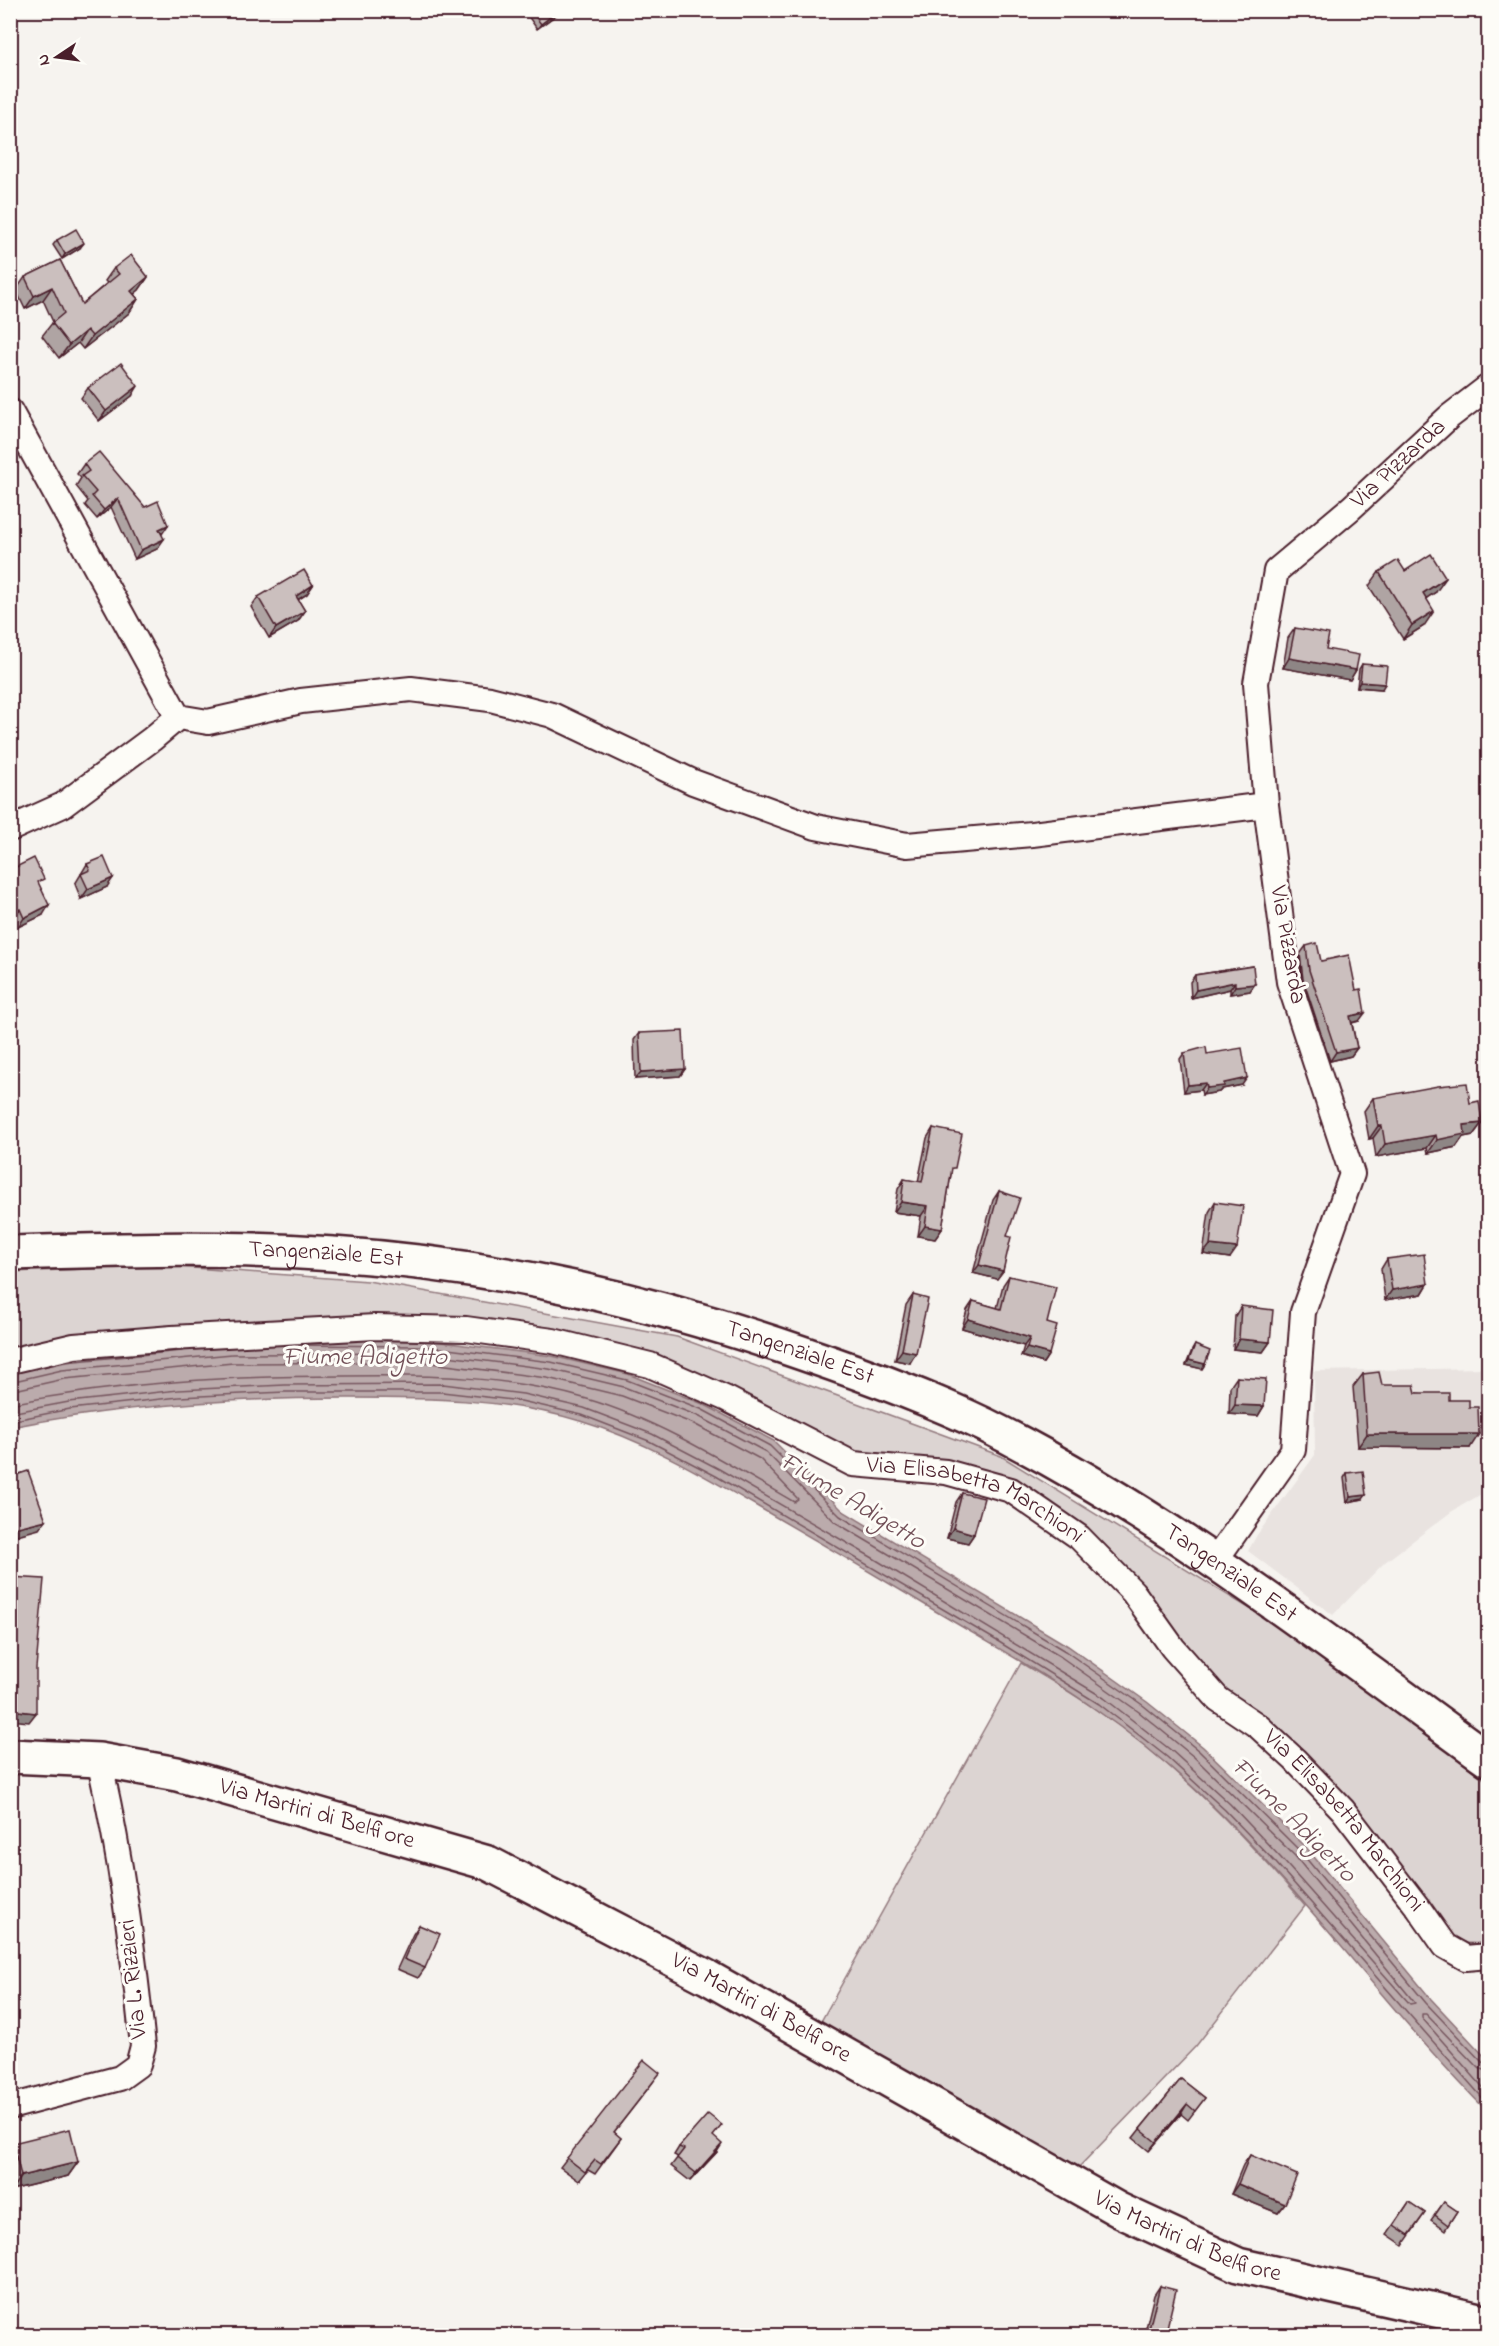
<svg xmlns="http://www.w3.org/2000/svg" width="1499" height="2346" font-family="'Indie Flower',sans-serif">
<rect width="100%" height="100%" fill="#f6f3ef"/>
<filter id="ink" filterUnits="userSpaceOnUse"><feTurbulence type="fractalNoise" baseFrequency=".0167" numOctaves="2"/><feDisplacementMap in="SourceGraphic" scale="12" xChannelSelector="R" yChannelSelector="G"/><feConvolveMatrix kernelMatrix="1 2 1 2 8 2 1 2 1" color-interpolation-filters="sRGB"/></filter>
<g filter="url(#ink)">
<polygon fill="#e9e3e0" points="1488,1368 1488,1490 1451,1512 1385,1562 1333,1615 1248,1551 1257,1535 1315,1455 1314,1371"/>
<g fill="#dcd4d2" stroke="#937a7e" stroke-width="1.5">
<polygon points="167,1266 368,1281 677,1337 1001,1456 1299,1639 1488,1782 1488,1944 1467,1943 1440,1931 1221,1697 1016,1488 855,1457 657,1359 369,1320 145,1328 11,1348 10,1272"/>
<path d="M1021 1663C1046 1678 1071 1692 1095 1709 1175 1763 1242 1833 1305 1906L1196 2046 1078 2168 819 2025Z"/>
</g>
<path fill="#bbabac" stroke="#8e7378" stroke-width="1.5" d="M334 1339 425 1340 552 1356 628 1374 703 1404 774 1441 843 1511 1068 1646 1147 1702 1203 1747 1305 1846 1431 1999 1488 2060V2112C1395 2018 1316 1908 1222 1815 1183 1776 1140 1740 1095 1709 1038 1669 976 1636 917 1600 865 1569 812 1538 760 1508 703 1475 644 1440 580 1421 504 1398 426 1398 348 1398 234 1398 122 1405 11 1427L10 1369 60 1357Z"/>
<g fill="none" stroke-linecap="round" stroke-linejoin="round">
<g stroke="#77575f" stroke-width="1.5">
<polyline points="284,1345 424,1346 551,1362 627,1380 701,1409 770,1446 840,1516 1065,1651 1144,1706 1199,1751 1300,1851 1426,2003 1482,2062 1488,2064"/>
<polyline points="65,1362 182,1351"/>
<polyline points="10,1382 62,1370 232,1354 424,1353 549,1369 624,1387 698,1416 766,1452 835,1522 1061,1657 1139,1712 1194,1757 1295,1856 1415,2003 1410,2004 1281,1858 1230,1804 1172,1751 1104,1698 873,1558 719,1469 652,1434 584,1408 523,1394 443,1384 285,1385 178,1390 69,1402 10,1413"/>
<path d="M10 1391 64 1379 233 1363 423 1362 547 1378 622 1396 694 1424 760 1459 798 1499 794 1502C728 1464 661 1421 587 1399 507 1375 427 1375 344 1376 232 1376 121 1382 10 1404"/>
<polyline points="10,1421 70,1409 179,1397 285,1392 442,1392 521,1401 582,1415 649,1441 716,1476 999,1642 1099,1704 1167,1757 1225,1810 1276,1863 1488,2104"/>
<polyline points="1488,2071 1478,2068 1426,2014 1422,2014 1422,2018 1488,2093"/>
</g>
<defs>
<g id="street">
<polyline points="10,411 178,717"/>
<polyline points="10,829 63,805 152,739 178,717 208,722 301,701 411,689 490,699 552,715 693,782 816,827 907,845 1032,834 1266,805"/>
<path id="s1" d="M10 1361 74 1346 172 1338 375 1327 466 1329 553 1341 650 1365 727 1399 853 1464 946 1472 1011 1490 1079 1537 1133 1592 1173 1648 1218 1699 1258 1726 1295 1760 1343 1810 1419 1909 1445 1946 1466 1958 1488 1956"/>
<path id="s2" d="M1215 1561 1293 1450 1303 1312 1352 1174 1289 982 1266 805 1256 683 1276 571 1351 508 1449 417 1488 387"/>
<path d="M10 2107 120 2078 138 2065 143 2046C133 1950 121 1855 99 1760"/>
</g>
<g id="secondary">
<path id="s3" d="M10 1756 99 1760 177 1774 488 1863 707 1977 1119 2210 1238 2265 1488 2322"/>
</g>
<g id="primary">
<path id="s4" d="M10 1253C118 1250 226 1246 333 1254 497 1265 650 1300 805 1354 866 1375 927 1397 985 1425 1166 1515 1325 1641 1488 1759"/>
</g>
</defs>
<use href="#street" stroke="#4a1f2b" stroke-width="28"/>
<use href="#secondary" stroke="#4a1f2b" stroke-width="38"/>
<use href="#primary" stroke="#4a1f2b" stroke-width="38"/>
<use href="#street" stroke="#fdfcf7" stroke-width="24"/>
<use href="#secondary" stroke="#fdfcf7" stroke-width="33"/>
<use href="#primary" stroke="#fdfcf7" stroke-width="33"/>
</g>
<g fill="#afa4a3" stroke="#4a1f2b" stroke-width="1.5">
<polygon points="531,11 556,15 537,29 528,16"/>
<polygon points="57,240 80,248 62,259 53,245"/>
<polygon points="60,260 82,304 107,283 105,281 114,268 148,277 139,290 134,294 138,299 129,313 83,349 78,343 59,358 42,336 53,322 43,300 25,309 16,290 25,277"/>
<polygon points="88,388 132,396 99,421 81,398"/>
<polygon points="84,464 161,534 157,549 135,559 111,507 97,519 85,505 88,501 76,486 81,478 77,474"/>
<polygon points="1405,571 1436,592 1426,598 1424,626 1403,639 1369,586 1379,572"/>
<polygon points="313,585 307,594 298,600 305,611 298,621 269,638 251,607 258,597"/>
<polygon points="1295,628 1356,670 1350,680 1283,668 1288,638"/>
<polygon points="1362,664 1382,689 1357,687 1359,669"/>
<polygon points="87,864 107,887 81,899 75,884"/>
<polygon points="10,870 39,885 43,915 18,927 13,918 10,919"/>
<polygon points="1306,946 1321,961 1359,1021 1352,1023 1357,1048 1351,1056 1330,1061 1303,979 1300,954"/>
<polygon points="1253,966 1250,991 1230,994 1230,989 1191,998 1190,982 1195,975"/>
<polygon points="639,1033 685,1069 680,1076 635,1079 634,1040"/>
<polygon points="1184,1053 1207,1054 1242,1085 1222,1089 1219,1092 1202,1095 1201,1090 1184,1092 1180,1059"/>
<polygon points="1373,1098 1470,1103 1482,1123 1473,1135 1463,1137 1456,1147 1428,1153 1427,1148 1376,1157 1373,1138 1369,1139 1364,1111"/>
<polygon points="933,1128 951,1174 942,1229 935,1239 918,1236 921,1216 894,1212 898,1189 904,1179 918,1182 927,1138"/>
<polygon points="999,1191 1007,1236 1003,1271 997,1279 973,1273 993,1200"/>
<polygon points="1215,1202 1230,1258 1203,1254 1209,1212"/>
<polygon points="1387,1259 1428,1284 1422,1294 1385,1300 1381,1269"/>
<polygon points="1009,1276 1047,1323 1049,1354 1043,1363 1021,1356 1024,1346 962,1328 967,1310 973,1301 997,1308 1003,1285"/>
<polygon points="913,1295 910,1363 895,1360 906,1305"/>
<polygon points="1241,1306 1270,1342 1263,1352 1233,1349 1235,1316"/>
<polygon points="1195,1345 1205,1364 1202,1369 1186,1365 1192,1350"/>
<polygon points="1363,1374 1382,1385 1449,1400 1470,1448 1358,1447 1353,1387"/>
<polygon points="1237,1377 1264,1406 1258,1416 1229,1414 1230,1387"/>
<polygon points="1347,1473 1363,1499 1347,1502 1344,1478"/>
<polygon points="962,1493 974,1534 968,1543 947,1538 956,1502"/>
<polygon points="419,1925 425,1968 418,1978 397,1969 413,1934"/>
<polygon points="1181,2079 1205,2098 1188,2120 1181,2114 1149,2151 1133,2138 1140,2129"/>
<polygon points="653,2082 614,2132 621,2138 595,2174 588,2170 579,2181 560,2167 567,2158"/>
<polygon points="713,2137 717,2152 690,2181 671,2166 678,2157 674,2155 679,2147"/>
<polygon points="13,2143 78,2162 68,2176 11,2190 10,2147"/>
<polygon points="1250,2155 1285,2204 1278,2213 1231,2194 1243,2165"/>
<polygon points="1409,2202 1425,2213 1403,2245 1387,2234"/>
<polygon points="1444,2202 1457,2211 1445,2230 1431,2220"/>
<polygon points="1160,2286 1165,2336 1141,2336 1144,2332 1145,2332 1154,2295"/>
</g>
<g fill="#8e8685" stroke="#4a1f2b" stroke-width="1.5">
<polygon points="559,10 556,15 537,29 541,24"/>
<polygon points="84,243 80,248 62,259 65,254"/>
<polygon points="148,277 139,290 122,304 131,291"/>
<polygon points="52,287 43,300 25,309 34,296"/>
<polygon points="138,299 129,313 83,349 92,336"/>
<polygon points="87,330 78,343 59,358 69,345"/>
<polygon points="138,386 132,396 99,421 106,411"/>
<polygon points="118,498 111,507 97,519 104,510"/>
<polygon points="168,525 162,534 159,529"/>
<polygon points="164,539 157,549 135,559 141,550"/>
<polygon points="1446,578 1436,592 1413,607 1423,593"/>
<polygon points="313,585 307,594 289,605 296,596"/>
<polygon points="305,611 298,621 269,638 276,628"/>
<polygon points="1434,611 1424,626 1403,639 1412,625"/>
<polygon points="1289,658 1356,670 1350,680 1283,668"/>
<polygon points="1360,682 1385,684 1382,689 1357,687"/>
<polygon points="113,878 107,887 81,899 88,889"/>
<polygon points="49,905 43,915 18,927 24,918"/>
<polygon points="20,909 13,918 10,919 10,913"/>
<polygon points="1235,982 1230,989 1191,998 1196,990"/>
<polygon points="1255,984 1250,991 1230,994 1235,986"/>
<polygon points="1365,1013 1359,1021 1344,1024 1350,1016"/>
<polygon points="1357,1048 1351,1056 1330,1061 1336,1052"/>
<polygon points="685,1069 680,1076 635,1079 641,1072"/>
<polygon points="1247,1078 1242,1085 1222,1089 1219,1092 1202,1095 1207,1088 1224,1083"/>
<polygon points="1206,1083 1201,1090 1184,1092 1188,1085"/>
<polygon points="1482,1123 1473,1135 1463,1137 1456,1147 1428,1153 1437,1140 1464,1125"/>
<polygon points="1378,1126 1382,1126 1373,1138 1369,1139"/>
<polygon points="1436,1135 1427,1148 1376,1157 1385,1144"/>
<polygon points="901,1202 928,1206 921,1216 894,1212"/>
<polygon points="925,1226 942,1229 935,1239 918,1236"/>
<polygon points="1210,1245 1237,1248 1230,1258 1203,1254"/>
<polygon points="979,1265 1003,1271 997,1279 973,1273"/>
<polygon points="1428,1284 1422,1294 1385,1300 1392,1290"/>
<polygon points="968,1319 1030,1338 1024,1346 962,1328"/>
<polygon points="1239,1339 1270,1342 1263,1352 1233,1349"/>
<polygon points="1027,1348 1049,1354 1043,1363 1021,1356"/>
<polygon points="902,1350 916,1353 910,1363 895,1360"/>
<polygon points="1189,1360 1205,1364 1202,1369 1186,1365"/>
<polygon points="1235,1405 1264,1406 1258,1416 1229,1414"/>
<polygon points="1367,1434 1479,1434 1470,1448 1358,1447"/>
<polygon points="1366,1495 1363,1499 1347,1502 1350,1497"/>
<polygon points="46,1520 39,1529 10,1537 10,1529"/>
<polygon points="953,1528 974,1534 968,1543 947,1538"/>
<polygon points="10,1710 36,1713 29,1722 10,1720"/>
<polygon points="1187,2104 1181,2114 1149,2151 1156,2142"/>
<polygon points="722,2144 717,2152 690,2181 696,2173"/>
<polygon points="78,2162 68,2176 11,2190 21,2176"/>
<polygon points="1238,2184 1285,2204 1278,2213 1231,2194"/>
</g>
<g fill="#cbbfbe" stroke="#4a1f2b" stroke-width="1.5">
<polygon points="532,10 559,10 541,24 531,11"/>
<polygon points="76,229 84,243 65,254 57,240"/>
<polygon points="131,255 148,277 131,291 138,299 92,336 87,330 69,345 52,323 64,313 52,287 34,296 25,277 60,260 82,304 119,274 114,268"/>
<polygon points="121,363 138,386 106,411 88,388"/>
<polygon points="99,452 145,507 158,501 168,525 159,529 164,539 141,550 118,498 104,510 92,496 96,492 82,476 89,471 84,464"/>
<polygon points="1431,554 1446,578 1423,593 1434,611 1412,625 1379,572 1398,560 1405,571"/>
<polygon points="304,570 313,585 296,596 305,611 276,628 258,597"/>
<polygon points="1295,628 1329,634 1326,649 1359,655 1356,670 1289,658"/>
<polygon points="1362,664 1387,666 1385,684 1360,682"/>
<polygon points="104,857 113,878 88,889 81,874 90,870 87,864"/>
<polygon points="34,858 44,879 38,882 49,905 24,918 20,909 10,913 10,870"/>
<polygon points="1317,943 1321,961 1349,955 1356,990 1361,989 1365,1013 1350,1016 1357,1048 1336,1052 1309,970 1306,946"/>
<polygon points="1253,966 1255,984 1235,986 1235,982 1196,990 1195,975"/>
<polygon points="683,1031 685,1069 641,1072 639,1033"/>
<polygon points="1206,1047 1207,1054 1242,1048 1247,1078 1224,1083 1224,1086 1207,1088 1206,1083 1188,1085 1184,1053"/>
<polygon points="1467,1083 1470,1103 1479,1101 1482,1123 1464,1125 1465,1134 1437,1140 1436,1135 1385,1144 1382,1126 1378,1126 1373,1098 1438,1086"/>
<polygon points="933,1128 962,1134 955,1168 952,1168 942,1229 925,1226 928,1206 901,1202 904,1179 922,1182"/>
<polygon points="999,1191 1020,1198 1007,1236 1011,1237 1003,1271 979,1265"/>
<polygon points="1215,1202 1243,1206 1237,1248 1210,1245"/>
<polygon points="1424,1254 1428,1284 1392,1290 1387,1259"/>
<polygon points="1009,1276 1056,1287 1047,1323 1057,1326 1049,1354 1027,1348 1030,1338 968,1319 973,1301 1001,1309"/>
<polygon points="913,1295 928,1299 916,1353 902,1350"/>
<polygon points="1241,1306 1273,1310 1270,1342 1239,1339"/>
<polygon points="1195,1345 1210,1351 1205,1364 1189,1360"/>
<polygon points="1379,1372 1382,1385 1414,1385 1416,1393 1449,1393 1449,1400 1469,1400 1469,1407 1478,1407 1479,1434 1367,1434 1363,1374"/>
<polygon points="1237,1377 1266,1379 1264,1406 1235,1405"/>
<polygon points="28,1471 46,1520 10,1529 10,1477"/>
<polygon points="1363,1471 1366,1495 1350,1497 1347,1473"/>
<polygon points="962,1493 984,1498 974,1534 953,1528"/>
<polygon points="10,1577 44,1579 36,1668 36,1713 10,1710"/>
<polygon points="419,1925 440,1934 425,1968 404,1959"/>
<polygon points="644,2060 660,2073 614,2132 621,2138 601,2164 595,2160 585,2172 567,2158"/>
<polygon points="1181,2079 1205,2098 1195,2111 1187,2104 1156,2142 1140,2129"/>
<polygon points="708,2114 722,2125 713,2136 722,2144 696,2173 677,2158 684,2149 679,2147"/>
<polygon points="70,2129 78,2162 21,2176 13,2143"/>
<polygon points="1250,2155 1297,2175 1285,2204 1238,2184"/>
<polygon points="1409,2202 1425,2213 1409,2235 1394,2225"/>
<polygon points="1444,2202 1457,2211 1448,2225 1435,2215"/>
<polygon points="1160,2286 1176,2290 1165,2336 1143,2336 1144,2332 1148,2333"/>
</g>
</g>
<g text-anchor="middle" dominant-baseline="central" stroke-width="6" stroke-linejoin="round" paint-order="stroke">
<g font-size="24" fill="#4a1f2b" stroke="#fdfcf7">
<text stroke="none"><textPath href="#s2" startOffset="1200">Via Pizzarda</textPath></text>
<text transform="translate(1287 945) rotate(80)">Via Pizzarda</text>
<text stroke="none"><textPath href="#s4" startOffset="316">Tangenziale Est</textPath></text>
<text stroke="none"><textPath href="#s4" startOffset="802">Tangenziale Est</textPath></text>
<text stroke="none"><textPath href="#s1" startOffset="1002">Via Elisabetta Marchioni</textPath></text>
<text stroke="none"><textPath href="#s4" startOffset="1288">Tangenziale Est</textPath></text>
<text stroke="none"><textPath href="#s3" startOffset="314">Via Martiri di Belfiore</textPath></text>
<text stroke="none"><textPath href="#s1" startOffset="1506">Via Elisabetta Marchioni</textPath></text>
<text transform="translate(134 1979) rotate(-96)">Via L. Rizzieri</text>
<text stroke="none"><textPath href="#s3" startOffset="801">Via Martiri di Belfiore</textPath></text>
<text stroke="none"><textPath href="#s3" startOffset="1286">Via Martiri di Belfiore</textPath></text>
</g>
<g font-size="26" font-style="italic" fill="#725058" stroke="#fdfcf7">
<text x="365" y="1358">Fiume Adigetto</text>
<text transform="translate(852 1502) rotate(31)">Fiume Adigetto</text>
<text transform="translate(1293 1821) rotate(45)">Fiume Adigetto</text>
</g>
</g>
<rect width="1499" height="2346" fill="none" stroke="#fdfcf7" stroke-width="36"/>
<rect x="18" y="18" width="1463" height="2310" fill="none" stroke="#4a1f2b" stroke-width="2" filter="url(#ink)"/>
<g transform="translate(57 57) rotate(257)" stroke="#fdfcf7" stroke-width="4.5" paint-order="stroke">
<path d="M0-4.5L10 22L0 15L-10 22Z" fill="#4a1f2b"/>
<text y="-9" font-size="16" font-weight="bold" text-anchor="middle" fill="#4a1f2b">N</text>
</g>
</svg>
